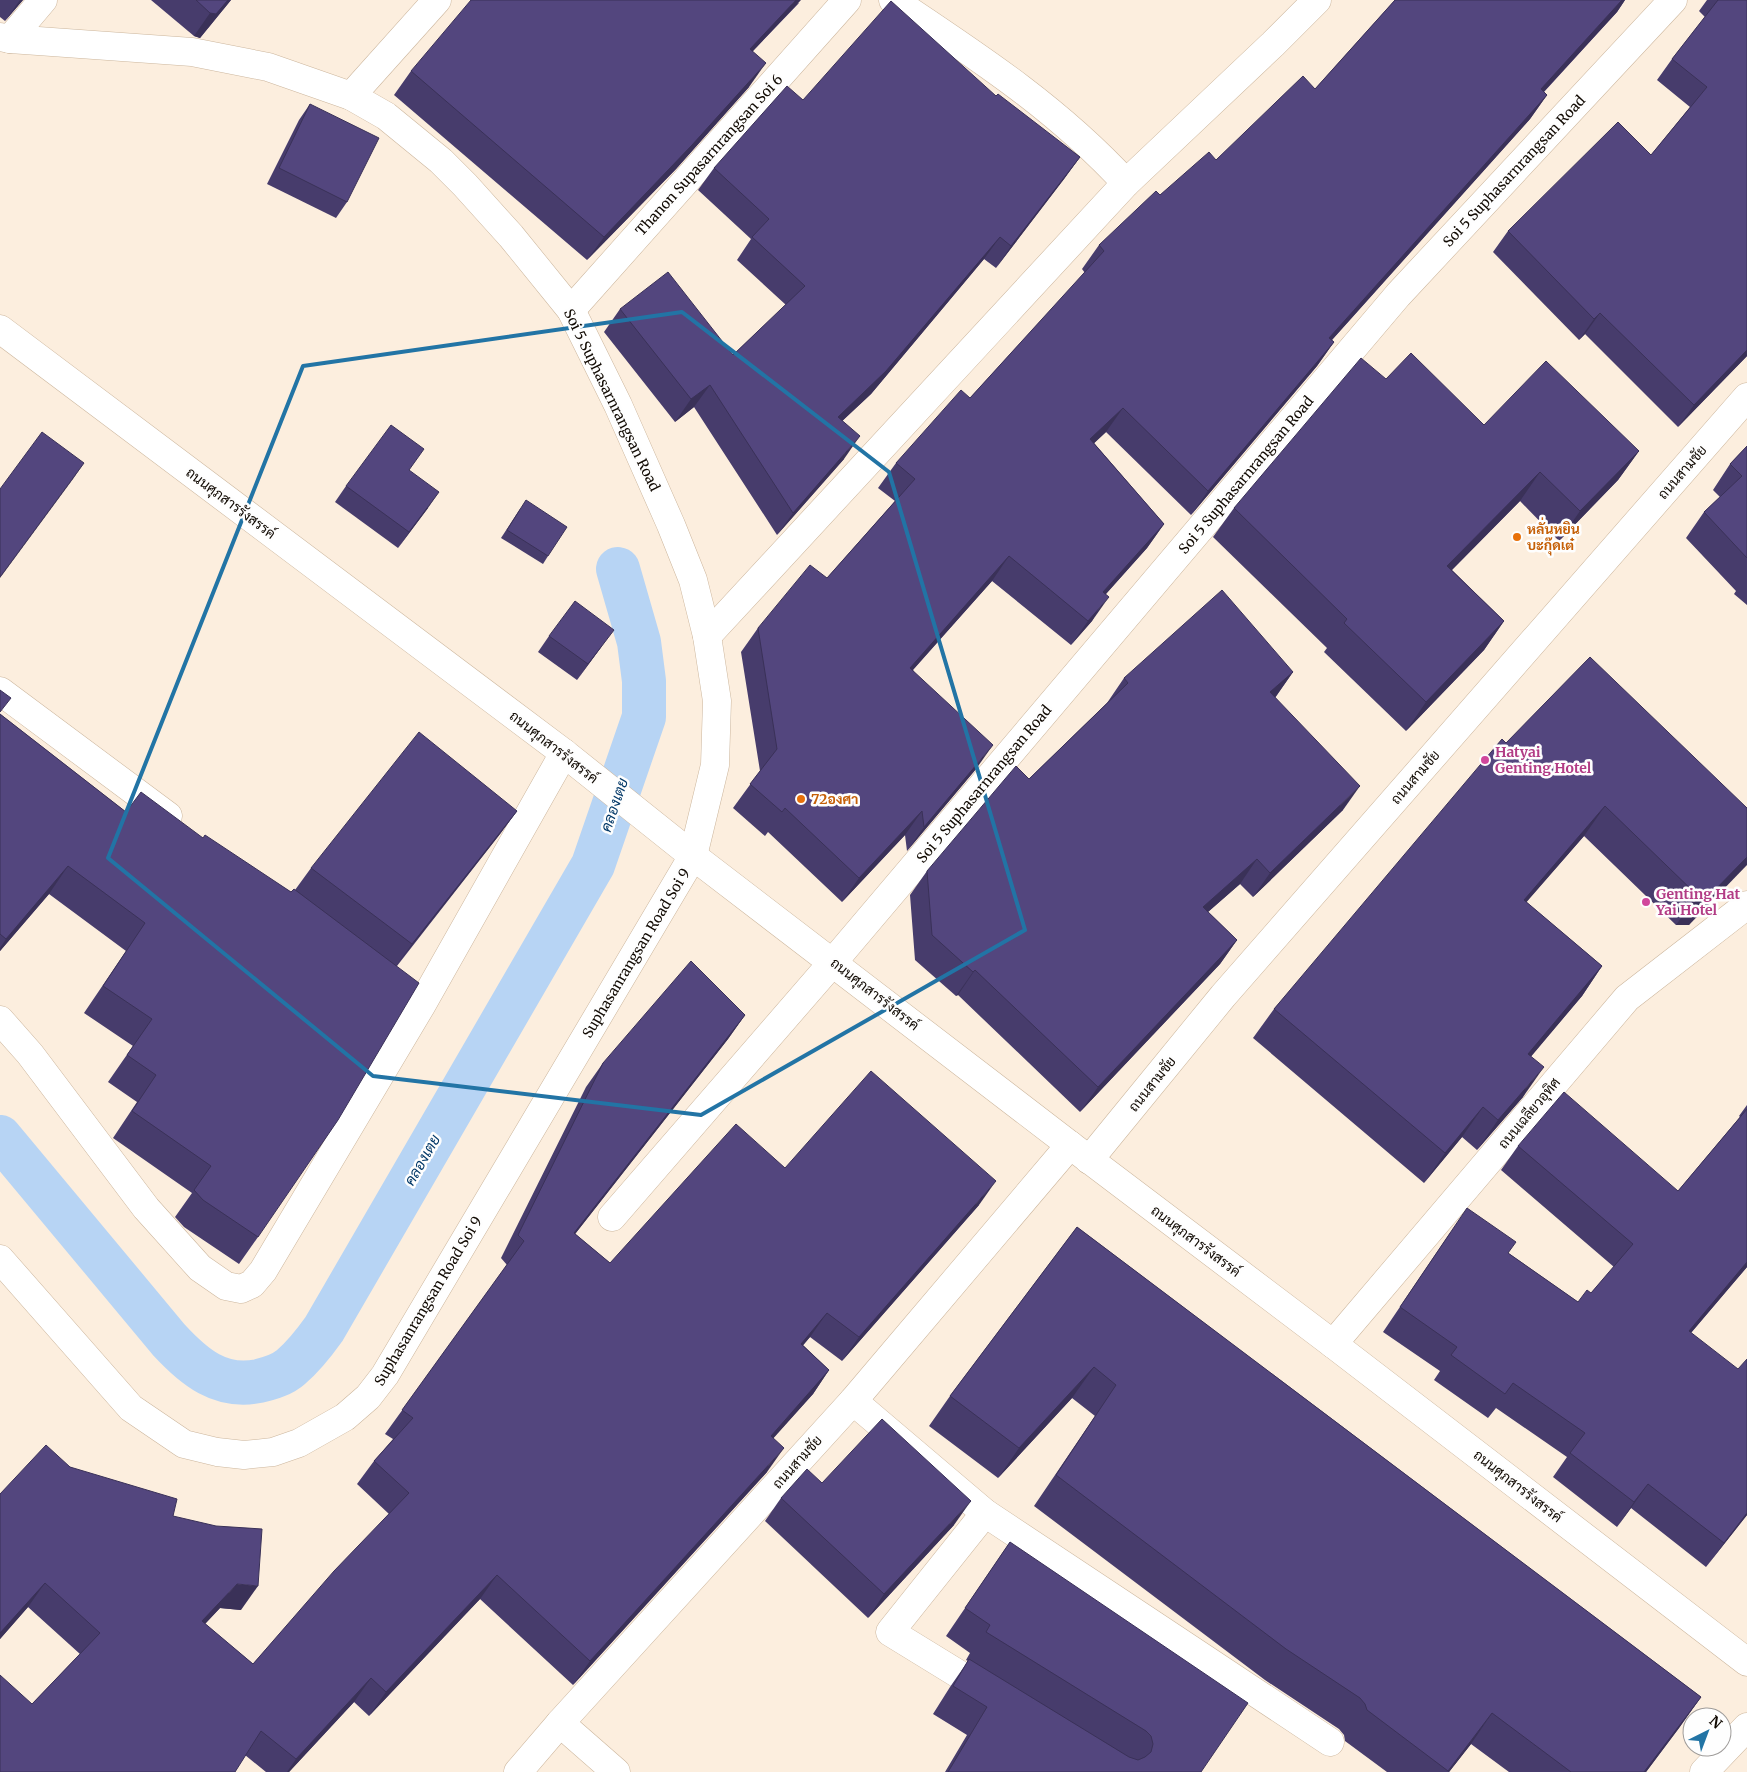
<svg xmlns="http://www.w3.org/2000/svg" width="1747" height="1772" font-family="Merriweather,Sarabun,serif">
<rect width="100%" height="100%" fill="#fceede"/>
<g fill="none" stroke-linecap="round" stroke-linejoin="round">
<path stroke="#b7d4f4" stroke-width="44" d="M0 1137 169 1340C194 1367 220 1389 259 1381 271 1378 282 1375 291 1367 304 1356 314 1343 324 1329L593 865 644 717V681L639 642 618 569"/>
<defs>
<g id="minor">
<path d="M893 0C977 56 1057 108 1126 183"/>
<polyline points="0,37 10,39 192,52 268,67 351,96 386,116 441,161 465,185 511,236 571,310 618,405 671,525 693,580 707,636 717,701 715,765 693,856 385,1375 368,1397 345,1417 299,1443 273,1452 244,1455 217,1452 184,1444 131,1408 0,1259"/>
<polyline points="10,39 43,0"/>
<polyline points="351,96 437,0"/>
<polyline points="571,310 847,0"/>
<polyline points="0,329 564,753 693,856 1070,1145 1333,1344 1747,1662"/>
<polyline points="707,636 1126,183 1273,44 1317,0"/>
<polyline points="0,691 168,816"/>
<polyline points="0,1020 30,1054 146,1208 200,1268 226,1286 241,1289 252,1284 263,1271 421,1006 564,753"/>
<polyline points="1089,1160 1223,996 1747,397"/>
<polyline points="612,1217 833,962 1398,295 1673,0"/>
<polyline points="1333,1344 1627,998 1747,905"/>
<polyline points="853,1401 985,1513 1330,1742"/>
<polyline points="985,1513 890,1632 991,1694"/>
<polyline points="560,1723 616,1772"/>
<polyline points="518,1772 560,1723 853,1401 1070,1145"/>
<polyline points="1704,1772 1747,1727"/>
</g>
</defs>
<use href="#minor" stroke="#ccb69d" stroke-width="29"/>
<use href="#minor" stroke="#fff" stroke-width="28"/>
</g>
<g fill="#473c6c">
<polygon points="0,0 23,0 5,21 0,17"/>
<polygon points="151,0 231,0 200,38 194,36"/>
<polygon points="1395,0 1625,0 1617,12 1544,92 1547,95 1530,119 1332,340 1334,342 1317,366 1191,515 1106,432 1094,443 1164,524 1147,548 1106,594 1092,621 1071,645 992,581 913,670 976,769 907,851 905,835 842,902 768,832 765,836 733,808 760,771 741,652 758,628 827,578 895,501 878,488 896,463 970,398 1085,273 1082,269 1099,245 1160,195 1216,160 1315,89"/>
<polygon points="1707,0 1747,0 1747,356 1678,427 1585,334 1579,340 1493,252 1508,231 1651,155 1690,107 1657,80 1672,59 1705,17 1699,11"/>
<polygon points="799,3 753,51 749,87 676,169 587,260 394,95 411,71"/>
<polygon points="996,96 1080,157 1064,179 996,268 984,259 871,394 842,421 844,459 777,535 694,407 675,422 604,332 620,309 733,355 786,305 737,260 751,239 698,190 714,168 803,100"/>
<polygon points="310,104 347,202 336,218 267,184 299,120"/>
<polygon points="1484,425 1639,451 1618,480 1559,541 1520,501 1452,570 1504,621 1484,650 1406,731 1324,652 1327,648 1213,537 1234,508"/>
<polygon points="1747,446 1747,605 1734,594 1736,591 1686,538 1704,512 1720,497 1713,490 1730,464"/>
<polygon points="409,470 428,508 398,548 335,502 346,486"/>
<polygon points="520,509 548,556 543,564 501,538"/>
<polygon points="549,636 602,646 577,680 538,652"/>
<polygon points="1293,672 1275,698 1343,810 1253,897 1240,884 1208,912 1237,940 1220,964 1080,1112 958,995 956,996 915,960 910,895 927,871 1029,779 1107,703 1124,678"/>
<polygon points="0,714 126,812 203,838 291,892 295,890 311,868 517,811 500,834 397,966 258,1237 239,1264 184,1227 175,1217 192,1193 113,1138 137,1102 108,1082 133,1046 84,1013 126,951 49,894 0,951"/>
<polygon points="1506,743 1747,808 1689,925 1676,925 1584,836 1526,902 1602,966 1582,996 1531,1056 1523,1097 1477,1150 1462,1137 1424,1183 1253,1038 1274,1009"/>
<polygon points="745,1015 728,1039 575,1234 610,1263 785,1168 979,1205 842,1361 810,1337 803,1345 829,1370 813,1394 773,1438 767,1472 573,1685 480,1599 369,1716 354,1702 289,1772 266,1772 245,1755 32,1704 80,1654 28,1607 0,1639 0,1494 70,1467 173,1516 241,1610 220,1608 205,1624 253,1664 389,1514 357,1484 374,1461 393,1439 385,1434 507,1265 501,1258 586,1087 603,1063"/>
<polygon points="1747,1105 1747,1267 1691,1333 1747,1515 1706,1567 1631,1508 1617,1527 1553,1477 1567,1457 1496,1408 1488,1418 1434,1380 1440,1371 1383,1332 1450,1233 1508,1253 1578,1302 1591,1293 1614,1267 1501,1170 1518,1146 1678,1191 1740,1117 1739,1116"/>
<polygon points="1077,1227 1701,1697 1679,1728 1646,1772 1509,1772 1471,1744 1449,1772 1387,1772 1345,1741 1344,1735 1339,1729 1265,1680 1034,1506 1095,1416 1072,1398 998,1478 929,1426 950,1396"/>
<polygon points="822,1483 954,1525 868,1618 765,1521 781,1498"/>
<polygon points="1010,1542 1201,1772 945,1772 967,1735 933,1714 950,1687 968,1661 966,1660 970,1653 946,1636"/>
</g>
<g fill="#3a3158">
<polygon points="20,0 23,0 5,21"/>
<polygon points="228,0 231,0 200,38 194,36 210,13"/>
<polygon points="796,0 801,0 733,72 750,49"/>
<polygon points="1622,0 1625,0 1617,12 1524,113 1541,89"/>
<polygon points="766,63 749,87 676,169 587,260 604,237"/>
<polygon points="1547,95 1530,119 1312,362 1329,338"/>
<polygon points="1080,157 1064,179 996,268 1011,246"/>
<polygon points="1000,237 984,259 871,394 822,440 838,417"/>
<polygon points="1600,313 1585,334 1579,340 1594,319"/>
<polygon points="1334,342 1317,366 1191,515 1208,491"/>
<polygon points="1747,350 1747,356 1678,427 1694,405"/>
<polygon points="710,385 694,407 675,422 691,399"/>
<polygon points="1123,408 1106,432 1073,463 1090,439"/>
<polygon points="860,436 844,459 777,535 793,513"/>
<polygon points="1639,451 1618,480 1559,541 1580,511"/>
<polygon points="84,463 73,479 0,578 0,577"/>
<polygon points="1540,472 1520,501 1427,595 1447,566"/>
<polygon points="439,492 428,508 398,548 409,532"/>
<polygon points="1164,524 1147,548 1086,616 1103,592"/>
<polygon points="1009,556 992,581 893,692 910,668"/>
<polygon points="1109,597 1092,621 1071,645 1088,621"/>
<polygon points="1504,621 1484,650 1406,731 1426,702"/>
<polygon points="614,630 602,646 577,680 588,664"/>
<polygon points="1293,672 1276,696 1253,717 1270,692"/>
<polygon points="993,745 976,769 907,851 924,827"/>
<polygon points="1360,786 1343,810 1253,897 1270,873"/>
<polygon points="1605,806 1584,836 1503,929 1524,900"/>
<polygon points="517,811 500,834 395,967 412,944"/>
<polygon points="922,811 905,835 842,902 859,878"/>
<polygon points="1747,857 1747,865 1689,925 1676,925 1697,895"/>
<polygon points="1257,859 1240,884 1186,931 1203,907"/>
<polygon points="68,866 49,894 0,951 0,948 6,939"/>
<polygon points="1237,940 1220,964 1080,1112 1098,1087"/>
<polygon points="1602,966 1582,996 1508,1084 1528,1054"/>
<polygon points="975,970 958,995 956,996 973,972"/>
<polygon points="745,1015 728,1039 557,1257 574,1233"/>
<polygon points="1544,1067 1523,1097 1477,1150 1498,1120"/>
<polygon points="1483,1107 1462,1137 1424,1183 1445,1153"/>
<polygon points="996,1181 979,1205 842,1361 859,1337"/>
<polygon points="1747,1262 1747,1267 1671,1356 1689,1331"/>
<polygon points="827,1313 810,1337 785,1367 801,1344"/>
<polygon points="1094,1367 1072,1398 998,1478 1019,1448"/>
<polygon points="829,1370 813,1394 754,1460 771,1436"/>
<polygon points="784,1448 767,1472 573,1685 590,1661"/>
<polygon points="1648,1484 1631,1508 1617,1527 1634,1502"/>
<polygon points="971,1501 954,1525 868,1618 884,1594"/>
<polygon points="1747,1513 1747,1515 1706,1567 1724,1543"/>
<polygon points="497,1575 480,1599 369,1716 386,1692"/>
<polygon points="45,1583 28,1607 0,1639 0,1633"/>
<polygon points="237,1584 258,1586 241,1610 220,1608 185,1645 202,1621"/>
<polygon points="371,1678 354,1702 289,1772 287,1772 296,1759"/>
<polygon points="1701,1697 1679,1728 1646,1772 1644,1772"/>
<polygon points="1492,1713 1471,1744 1449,1772 1448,1772"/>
</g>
<g fill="#53467e" stroke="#3a3158">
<polygon points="196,0 228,0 216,14 210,13"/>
<polygon points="471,0 796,0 750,49 766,63 692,145 604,237 411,71"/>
<polygon points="1395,0 1622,0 1541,89 1547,95 1329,338 1334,342 1208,491 1123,408 1090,439 1164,524 1103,592 1109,597 1088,621 1009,556 910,668 993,745 924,827 922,811 859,878 785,808 782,812 750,784 777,749 758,628 810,565 827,578 915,479 896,463 961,390 970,398 1104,251 1099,245 1156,191 1160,195 1209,152 1216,160 1303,76 1315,89"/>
<polygon points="1718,0 1747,0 1747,350 1694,405 1600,313 1594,319 1508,231 1618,122 1651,155 1707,87 1672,59"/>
<polygon points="891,1 996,96 998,94 1080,157 1011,246 1000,237 886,371 838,417 860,436 793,513 710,385 691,399 620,309 668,272 733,355 805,286 752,237 769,219 714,168 787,86 803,100"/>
<polygon points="310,104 379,138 347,202 279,168"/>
<polygon points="1411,353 1484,425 1546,361 1639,451 1580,511 1540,472 1447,566 1504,621 1426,702 1344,623 1347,619 1234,508 1361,358 1386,379"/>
<polygon points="391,425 424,449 409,470 439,492 409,532 346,486"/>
<polygon points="42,432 84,463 0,577 0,489"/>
<polygon points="1747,446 1747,558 1704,512 1742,476 1730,464"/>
<polygon points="526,500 567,527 548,556 507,530"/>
<polygon points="1222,590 1293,672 1270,692 1360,786 1270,873 1257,859 1203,907 1237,940 1098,1087 975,970 973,972 932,935 927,871 1016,766 1029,779 1128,683 1124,678"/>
<polygon points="575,601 614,630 588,664 549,636"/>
<polygon points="1590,657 1747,808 1747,857 1710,895 1697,895 1605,806 1524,900 1602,966 1528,1054 1544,1067 1498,1120 1483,1107 1445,1153 1274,1009 1502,739 1506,743"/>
<polygon points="0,690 11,698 0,712"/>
<polygon points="0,714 126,812 141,792 203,838 205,835 291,892 294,889 419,983 338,1120 258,1237 203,1200 194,1190 211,1166 132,1111 156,1075 127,1055 152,1019 103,986 145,923 68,866 6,939 0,934"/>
<polygon points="419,732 517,811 412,944 311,868"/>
<polygon points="691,961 745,1015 574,1233 610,1263 736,1124 785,1168 871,1071 996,1181 859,1337 827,1313 801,1344 829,1370 771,1436 784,1448 590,1661 497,1575 386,1692 371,1678 296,1759 261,1731 235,1772 0,1772 0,1675 32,1704 100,1633 45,1583 0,1633 0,1494 46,1445 70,1467 177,1499 173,1516 216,1526 262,1529 258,1586 237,1584 202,1621 253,1664 334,1571 409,1493 374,1461 413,1418 402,1410 524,1241 518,1235 603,1063"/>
<polygon points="1564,1092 1678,1191 1747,1109 1747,1262 1689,1331 1738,1369 1747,1359 1747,1513 1724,1543 1648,1484 1634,1502 1570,1453 1585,1433 1513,1383 1505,1394 1451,1355 1457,1347 1400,1307 1467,1208 1516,1242 1508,1253 1578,1302 1587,1290 1591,1293 1633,1244 1518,1146"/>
<polygon points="1077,1227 1701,1697 1644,1772 1571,1772 1492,1713 1448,1771 1367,1710 1365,1704 1360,1698 1286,1649 1056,1475 1116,1385 1094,1367 1019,1448 950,1396"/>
<polygon points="882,1419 971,1501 884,1594 781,1498 807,1469 822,1483"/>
<polygon points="1010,1542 1248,1703 1201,1772 948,1772 987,1707 953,1686 969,1659 1129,1757 1138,1760 1145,1757 1151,1752 1153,1744 1151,1736 1146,1731 986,1632 990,1625 965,1608"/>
</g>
<path fill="none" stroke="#2274a5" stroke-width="4" stroke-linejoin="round" d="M682 312 889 472 1025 930 701 1115 373 1076 108 858 303 366Z"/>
<g fill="#e8710a" stroke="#fefefe" stroke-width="2">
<circle cx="1517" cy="537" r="5"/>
<circle cx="801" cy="799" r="5"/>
</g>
<g fill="#d1479c" stroke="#fefefe" stroke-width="2">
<circle cx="1485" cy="760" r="5"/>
<circle cx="1646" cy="902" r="5"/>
</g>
<g text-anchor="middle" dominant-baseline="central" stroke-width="5" stroke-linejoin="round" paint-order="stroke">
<g font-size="14" fill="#110a03" stroke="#fefefe">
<text transform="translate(709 155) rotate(-48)">Thanon Supasarnrangsan Soi 6</text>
<text transform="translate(1514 171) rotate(-47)">Soi 5 Suphasarnrangsan Road</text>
<text transform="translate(612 400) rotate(64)">Soi 5 Suphasarnrangsan Road</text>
<text transform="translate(1682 472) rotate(-49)">ถนนสามชัย</text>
<text transform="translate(1246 475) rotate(-50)">Soi 5 Suphasarnrangsan Road</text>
<text transform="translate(231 503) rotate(37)">ถนนศุภสารรังสรรค์</text>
<text transform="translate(554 747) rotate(38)">ถนนศุภสารรังสรรค์</text>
<text transform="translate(1415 777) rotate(-49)">ถนนสามชัย</text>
<text transform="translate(984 784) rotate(-50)">Soi 5 Suphasarnrangsan Road</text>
<text transform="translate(636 953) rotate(-59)">Suphasanrangsan Road Soi 9</text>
<text transform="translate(875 994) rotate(38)">ถนนศุภสารรังสรรค์</text>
<text transform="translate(1152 1084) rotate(-51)">ถนนสามชัย</text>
<text transform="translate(1529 1113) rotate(-50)">ถนนเฉลียวอุทิศ</text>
<text transform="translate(1196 1241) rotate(37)">ถนนศุภสารรังสรรค์</text>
<text transform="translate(428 1301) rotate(-59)">Suphasanrangsan Road Soi 9</text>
<text transform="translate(797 1462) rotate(-48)">ถนนสามชัย</text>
<text transform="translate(1518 1486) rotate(38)">ถนนศุภสารรังสรรค์</text>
</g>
<g font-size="14" font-weight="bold" fill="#c56008" stroke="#fefefe" text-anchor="start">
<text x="1527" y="529">หลั่นหยิน<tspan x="1527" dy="16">บะกุ๊ดเต๋</tspan></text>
<text x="811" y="799">72องศา</text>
</g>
<g font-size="14" font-weight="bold" fill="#b23c85" stroke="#fefefe" text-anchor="start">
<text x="1495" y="752">Hatyai<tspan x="1495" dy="16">Genting Hotel</tspan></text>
<text x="1656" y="894">Genting Hat<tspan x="1656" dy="16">Yai Hotel</tspan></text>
</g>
<g font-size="15" font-style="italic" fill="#033968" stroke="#fefefe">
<text transform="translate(614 805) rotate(-71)">คลองเตย</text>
<text transform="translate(422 1160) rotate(-60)">คลองเตย</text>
</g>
</g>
<g transform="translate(1707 1732) rotate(42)"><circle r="24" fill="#fefefe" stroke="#9f9c9a"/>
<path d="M0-4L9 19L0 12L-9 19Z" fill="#2274a5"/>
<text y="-8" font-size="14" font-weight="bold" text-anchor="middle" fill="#110a03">N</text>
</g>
</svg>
